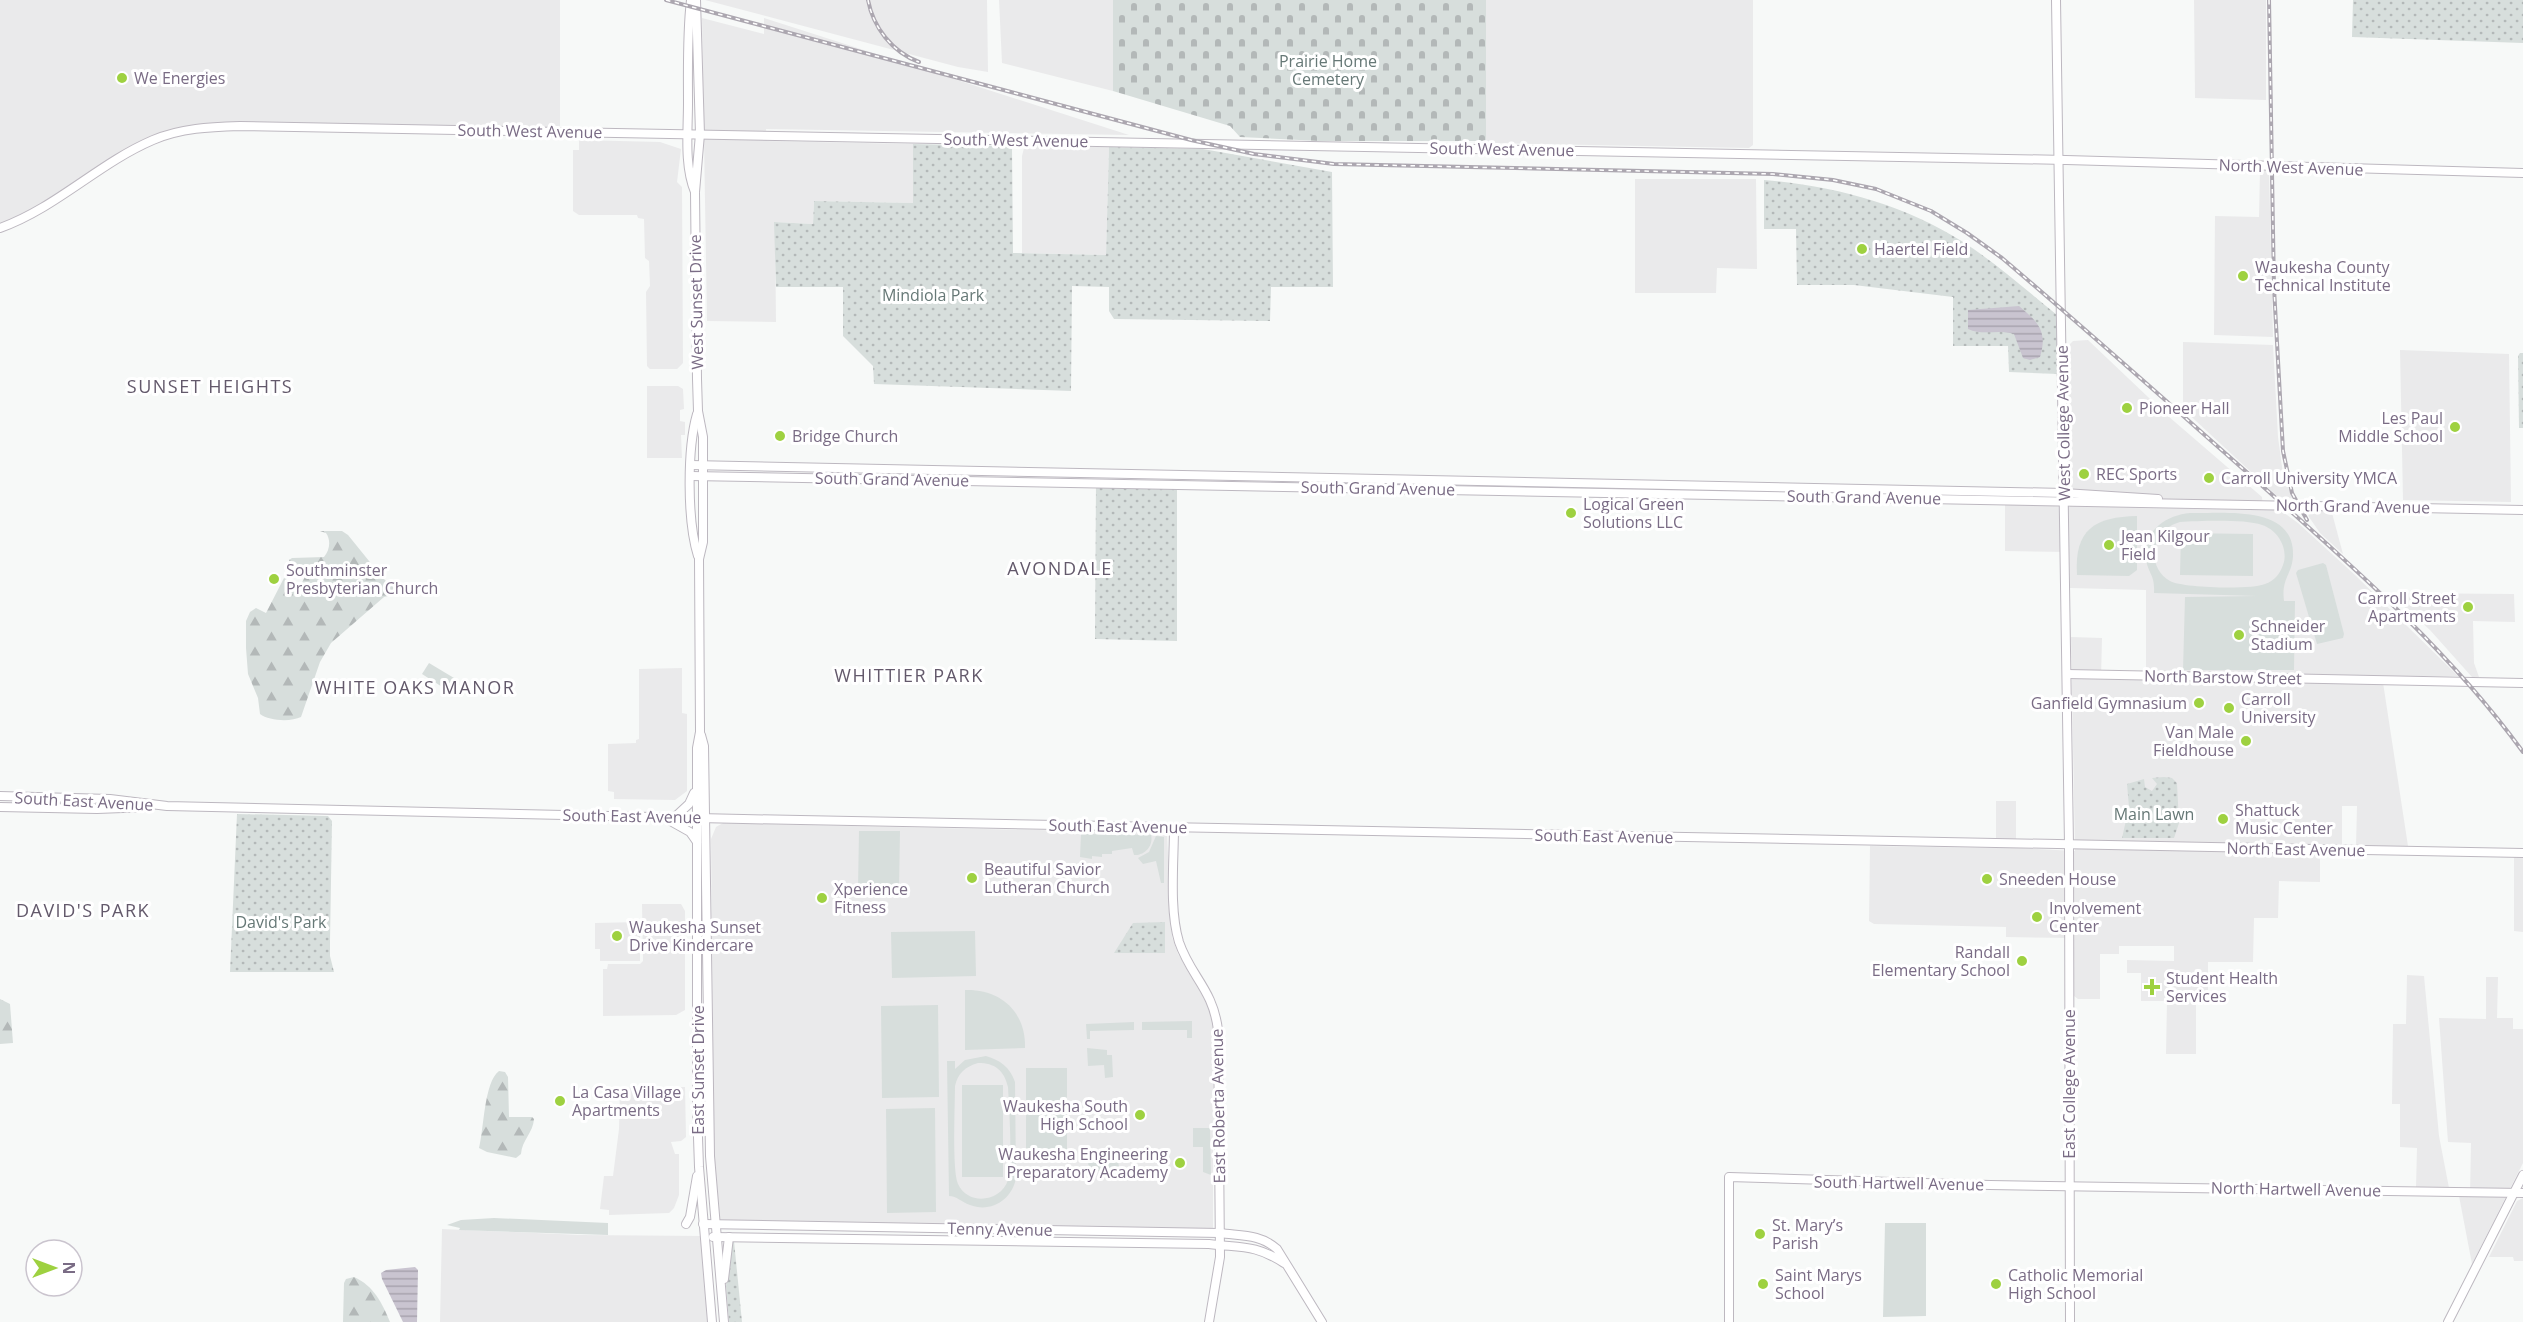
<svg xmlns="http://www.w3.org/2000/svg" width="2523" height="1322" font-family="'Open Sans',sans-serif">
<defs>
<pattern id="forest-firs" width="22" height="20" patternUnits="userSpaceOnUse" patternTransform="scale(1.5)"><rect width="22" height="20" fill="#d7dedc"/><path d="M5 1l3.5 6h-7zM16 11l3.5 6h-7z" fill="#b3b8b8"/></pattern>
<pattern id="cemetery-stones" width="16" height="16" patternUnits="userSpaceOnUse" patternTransform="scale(1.5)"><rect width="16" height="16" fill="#d7dedc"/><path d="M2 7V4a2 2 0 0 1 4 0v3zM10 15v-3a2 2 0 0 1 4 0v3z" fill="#b3b8b8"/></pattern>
<pattern id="park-dots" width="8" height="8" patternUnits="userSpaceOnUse" patternTransform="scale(1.5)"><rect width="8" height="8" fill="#d7dedc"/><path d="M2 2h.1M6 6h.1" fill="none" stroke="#b3b8b8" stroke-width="1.8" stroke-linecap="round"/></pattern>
<pattern id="water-rules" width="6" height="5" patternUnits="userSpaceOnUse" patternTransform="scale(1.5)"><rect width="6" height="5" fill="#c9c4d0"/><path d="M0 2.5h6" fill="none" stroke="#a8a3ae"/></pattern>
</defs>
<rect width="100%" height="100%" fill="#f7f9f8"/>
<g fill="#eaeaeb">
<polygon points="0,0 560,0 560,131 223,126 170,133 0,227"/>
<polygon points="705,0 987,0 988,72 958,67"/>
<polygon points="999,0 1113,0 1113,91 1002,63"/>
<polygon points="1486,0 1753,0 1753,145 1749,148 1486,143"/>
<polygon points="2194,0 2266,0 2266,100 2195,98"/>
<polygon points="702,18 764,34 764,18 1129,135 766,129 767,141 913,144 913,203 814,201 813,224 775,222 776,322 707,321"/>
<polygon points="579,140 660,142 681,149 677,182 682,187 683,363 677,369 650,369 647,366 646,292 650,286 649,261 645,258 644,219 638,218 637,215 579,215 573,211 573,150 579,150"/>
<polygon points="1027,146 1109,147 1106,255 1022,253 1022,156 1024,148"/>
<polygon points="2260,170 2269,171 2273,337 2214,335 2215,216 2259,217"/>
<polygon points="1635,179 1756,179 1757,269 1717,268 1716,293 1635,293"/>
<polygon points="2088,340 2168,416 2262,497 2263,510 2280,510 2298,523 2355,575 2458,676 2382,676 2408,846 2356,846 2357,806 2342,806 2342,846 2320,845 2320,882 2279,881 2278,918 2254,918 2253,962 2208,962 2208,1002 2196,1002 2196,1054 2166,1054 2167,1001 2141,1001 2141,973 2127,973 2127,960 2174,961 2174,946 2119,946 2119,954 2100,954 2100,999 2078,999 2074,996 2073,938 2006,937 2006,927 1874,924 1869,921 1870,846 1996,848 1996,801 2016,801 2016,848 2075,851 2071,637 2102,638 2101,678 2146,678 2146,590 2070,588 2069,552 2005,551 2005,503 2070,507 2068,346 2073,341"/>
<polygon points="2183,342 2273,345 2278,437 2283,474 2292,498 2278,497 2183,409"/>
<polygon points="2400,350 2509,354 2511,502 2403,500"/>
<polygon points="647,386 678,386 683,389 684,409 680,410 680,421 685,422 685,435 681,435 682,458 647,458"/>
<polygon points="2307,510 2328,510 2332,513 2343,554 2320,533 2309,517"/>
<polygon points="2389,593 2514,594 2515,622 2473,621 2474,663 2479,677 2472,677 2430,630"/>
<polygon points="682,668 682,713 687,714 687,791 675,800 614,799 614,792 608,791 608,744 636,743 636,740 639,739 639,669"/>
<polygon points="723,823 1167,833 1172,937 1178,954 1209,1006 1213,1024 1213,1229 720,1220 714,1154 711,839 716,827"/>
<polygon points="2514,857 2523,857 2523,932 2514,931"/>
<polygon points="642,904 681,904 685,911 685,1010 676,1015 603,1016 603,969 607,969 608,964 640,964 643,961"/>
<polygon points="640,922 640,961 600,961 600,949 595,949 595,923"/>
<polygon points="2407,975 2424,976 2439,1136 2449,1188 2416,1187 2417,1148 2400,1147 2400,1104 2392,1104 2393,1024 2406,1024"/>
<polygon points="2486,977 2498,977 2497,1018 2513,1018 2513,1029 2523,1029 2523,1163 2472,1264 2459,1196 2470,1196 2471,1143 2448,1142 2439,1018 2486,1019"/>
<polygon points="685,1087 686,1137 681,1141 671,1142 675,1154 679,1154 679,1195 674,1208 669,1213 609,1215 609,1210 600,1209 604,1176 613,1176 619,1129 620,1088"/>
<polygon points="2523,1198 2523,1261 2514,1261 2513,1257 2489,1257 2517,1201"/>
<polygon points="442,1229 581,1235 703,1236 707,1322 440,1322"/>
</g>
<g fill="#d7dedc" fill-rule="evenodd">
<path d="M2190 513C2223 514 2295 504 2293 556 2292 575 2281 578 2284 601H2295L2294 670H2183L2185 597 2257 596 2154 593C2155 575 2149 575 2146 560 2141 533 2165 515 2190 513ZM2180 522C2199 521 2245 519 2262 525 2278 530 2289 549 2283 565 2280 574 2274 581 2265 584 2252 590 2182 588 2170 581 2144 566 2153 529 2180 522Z"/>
<path d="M2137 516V570L2129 576 2077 575C2074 529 2095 517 2137 516Z"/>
<polygon points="2181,533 2253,534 2253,576 2180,575"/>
<polygon points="2323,563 2326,565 2344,634 2343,638 2317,644 2296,573 2298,570"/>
<polygon points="429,663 454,678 447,690 422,674"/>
<polygon points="859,831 900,831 899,889 858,888"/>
<path d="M1081 834 1151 835C1154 846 1144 856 1134 855L1132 848 1112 851V854H1102V857L1092 856V859L1080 857Z"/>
<polygon points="1156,836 1164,837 1164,883 1161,883 1156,861 1143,864 1138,858 1149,852"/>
<polygon points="975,931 976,976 892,978 891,932"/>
<path d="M965 990C1001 989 1026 1012 1025 1048L965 1050Z"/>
<polygon points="938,1005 939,1097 882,1098 881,1006"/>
<polygon points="1192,1021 1192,1038 1187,1038 1187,1030 1142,1030 1142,1022"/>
<polygon points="1134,1022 1134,1030 1090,1031 1090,1039 1087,1039 1086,1024"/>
<polygon points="1087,1048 1107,1050 1107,1055 1112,1055 1113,1077 1105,1078 1104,1065 1088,1066"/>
<path d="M986 1056C1000 1060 1010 1067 1015 1082L1016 1178C1012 1200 991 1213 970 1205 961 1202 957 1196 949 1196L947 1061H955V1069L965 1060ZM978 1063C995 1063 1004 1070 1008 1087 1009 1108 1013 1163 1008 1180 1001 1202 968 1206 958 1184 952 1170 955 1105 955 1086 958 1073 965 1067 978 1063Z"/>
<rect x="1026" y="1068" width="41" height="92"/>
<rect x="962" y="1085" width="41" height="92"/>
<polygon points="935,1108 936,1212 887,1213 886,1109"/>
<polygon points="1193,1128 1210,1128 1211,1175 1203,1172 1203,1147 1193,1147"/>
<polygon points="1093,1157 1111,1157 1118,1162 1120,1171 1093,1171 1088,1164"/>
<polygon points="494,1218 608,1223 608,1235 459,1230 460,1228 447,1225 461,1220"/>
<polygon points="1885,1223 1926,1223 1926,1316 1883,1317"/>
</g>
<g fill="url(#forest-firs)">
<path d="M320 531H342L348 535 382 577 387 582 402 585V593L384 597 331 643 320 662 301 717C291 722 269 721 260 714L258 698 248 674 246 648V621L250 612 256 608 266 613 284 578 300 586 306 575 292 567 289 560 292 558 324 557C330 550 331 540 326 533Z"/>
<polygon points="0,999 10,1004 13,1043 0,1044"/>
<path d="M499 1071 505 1072 508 1077 509 1117H532L534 1119C533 1133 522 1140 521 1154L516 1158 487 1152 479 1148C484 1129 484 1082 499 1071Z"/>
<path d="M354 1277C374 1286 382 1303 390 1322H343L344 1283 346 1279Z"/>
</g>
<polygon fill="url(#cemetery-stones)" points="1113,0 1486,0 1486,141 1319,141 1240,137 1230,126 1113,91"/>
<g fill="url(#park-dots)">
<polygon points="2353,0 2523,0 2523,43 2352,37"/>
<polygon points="913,144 1008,146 1012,148 1013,253 1106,255 1109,147 1203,149 1332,172 1333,287 1271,287 1270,321 1114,319 1109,311 1109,287 1072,286 1071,391 874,384 873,366 843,336 843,287 776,287 774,222 813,224 814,201 913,203"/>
<path d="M1764 180C1834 186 1903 204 1963 242 1996 263 2026 290 2057 315L2058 374 2009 372 2008 346H1953V297L1854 285H1797L1796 229H1764Z"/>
<polygon points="2520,353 2523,353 2523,428 2519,428 2518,356"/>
<polygon points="1096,483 1177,484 1177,641 1095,639"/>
<polygon points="2164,777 2172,778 2177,783 2179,823 2174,838 2122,838 2129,807 2127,784 2144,779 2145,787 2152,791 2157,784 2152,778"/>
<polygon points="237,814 328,816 332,821 330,941 330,956 334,972 230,972"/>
<polygon points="1165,922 1165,953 1114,953 1133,923"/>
<polygon points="734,1241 742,1322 729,1322 726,1286 731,1242"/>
</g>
<g fill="url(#water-rules)">
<path d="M2019 306C2038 322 2048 331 2040 357L2030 360 2023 358 2014 334C1998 329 1983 336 1968 329V310Z"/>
<polygon points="415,1267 418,1270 417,1322 403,1322 382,1279 381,1273 386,1270"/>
</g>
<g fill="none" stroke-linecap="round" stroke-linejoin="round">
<defs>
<g id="secondary">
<path d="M691 0C687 34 688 69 688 103 688 131 684 166 695 192"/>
<polyline points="696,0 700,134 695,192 697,379 698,411 703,437 703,542 699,559 700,732 697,748 697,1108 699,1167 712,1322"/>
<polyline points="2056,0 2069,845 2070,1322"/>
<path d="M0 228C56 208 99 163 153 140 181 128 210 127 240 126L2066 160 2523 173"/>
<path d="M697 414C687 449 687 521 698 556"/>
<polyline points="691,465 2064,493 2158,499"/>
<polyline points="691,476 2523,510"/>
<polyline points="2067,674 2523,683"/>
<polyline points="701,735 704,746 710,1156 724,1322"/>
<polyline points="0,796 110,799 167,806 743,819 2523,853"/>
<polyline points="0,807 97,809 149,807"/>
<polyline points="675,817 689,804 694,793"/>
<polyline points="665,818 690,832 697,842"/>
<path d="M1174 827C1174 862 1169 909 1179 942 1191 977 1213 989 1218 1030L1220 1257 1209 1322"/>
<polyline points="686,1224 690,1217 697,1176"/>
<path d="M703 1224 1220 1233C1242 1236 1260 1234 1277 1249L1322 1322"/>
<path d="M713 1237 1209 1244C1241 1248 1255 1244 1284 1263"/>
<polyline points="724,1279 729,1237"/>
<polyline points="1729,1322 1729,1177 1990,1185 2523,1193"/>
<polyline points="2448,1322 2523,1175"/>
</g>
</defs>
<use href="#secondary" stroke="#bdb8c0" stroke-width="10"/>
<use href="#secondary" stroke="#fff" stroke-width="8"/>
<defs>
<g id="rail">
<path d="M666 0 1191 140 1254 154 1334 164 1773 174 1833 180 1876 189 1931 211 1967 233 2002 258C2089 332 2174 408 2259 483 2353 567 2448 649 2523 752"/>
<path d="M868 0C873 27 892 52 919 62"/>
<polyline points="2269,0 2274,288 2283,451 2292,493 2307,520"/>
</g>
</defs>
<use href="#rail" stroke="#aca7b0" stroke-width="4"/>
<use href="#rail" stroke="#fff" stroke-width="1.5" stroke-dasharray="4.5" stroke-linecap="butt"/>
</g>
<g fill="#9ed140" stroke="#fff" stroke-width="2">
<circle cx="122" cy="78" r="6"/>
<circle cx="1862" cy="249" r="6"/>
<circle cx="2243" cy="276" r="6"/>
<circle cx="2127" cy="408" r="6"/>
<circle cx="2455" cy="427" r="6"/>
<circle cx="780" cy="436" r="6"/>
<circle cx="2084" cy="474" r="6"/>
<circle cx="2209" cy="478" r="6"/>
<circle cx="1571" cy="513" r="6"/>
<circle cx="2109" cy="545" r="6"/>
<circle cx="274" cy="579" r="6"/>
<circle cx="2468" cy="607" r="6"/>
<circle cx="2239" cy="635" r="6"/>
<circle cx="2199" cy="703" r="6"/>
<circle cx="2229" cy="708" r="6"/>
<circle cx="2246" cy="741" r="6"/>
<circle cx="2223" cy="819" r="6"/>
<circle cx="972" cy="878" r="6"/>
<circle cx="1987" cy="879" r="6"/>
<circle cx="822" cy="898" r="6"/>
<circle cx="2037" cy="917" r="6"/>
<circle cx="617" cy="936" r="6"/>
<circle cx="2022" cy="961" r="6"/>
<path d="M2149 978h6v6h6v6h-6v6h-6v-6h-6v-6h6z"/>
<circle cx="560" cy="1101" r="6"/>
<circle cx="1140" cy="1115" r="6"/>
<circle cx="1180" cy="1163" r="6"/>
<circle cx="1760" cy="1234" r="6"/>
<circle cx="1763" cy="1284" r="6"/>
<circle cx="1996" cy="1284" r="6"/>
</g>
<g text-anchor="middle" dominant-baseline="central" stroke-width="6" stroke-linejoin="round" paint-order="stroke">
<g font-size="16" fill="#667876" stroke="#fff">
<text x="1328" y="61">Prairie Home<tspan x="1328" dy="18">Cemetery</tspan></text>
<text x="933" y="295">Mindiola Park</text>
<text x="2154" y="814">Main Lawn</text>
<text x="281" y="922">David's Park</text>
</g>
<g font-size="16" fill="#7a6c85" stroke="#fff" text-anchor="start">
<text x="134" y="78">We Energies</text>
<text x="1874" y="249">Haertel Field</text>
<text x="2255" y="267">Waukesha County<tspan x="2255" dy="18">Technical Institute</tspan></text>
<text x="2139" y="408">Pioneer Hall</text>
<text x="2443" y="418" text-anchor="end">Les Paul<tspan x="2443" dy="18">Middle School</tspan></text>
<text x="792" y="436">Bridge Church</text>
<text x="2096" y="474">REC Sports</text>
<text x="2221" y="478">Carroll University YMCA</text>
<text x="1583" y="504">Logical Green<tspan x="1583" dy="18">Solutions LLC</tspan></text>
<text x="2121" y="536">Jean Kilgour<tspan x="2121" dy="18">Field</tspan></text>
<text x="286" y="570">Southminster<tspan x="286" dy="18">Presbyterian Church</tspan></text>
<text x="2456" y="598" text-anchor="end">Carroll Street<tspan x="2456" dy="18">Apartments</tspan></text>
<text x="2251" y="626">Schneider<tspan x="2251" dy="18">Stadium</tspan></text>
<text x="2241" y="699">Carroll<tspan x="2241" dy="18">University</tspan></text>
<text x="2187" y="703" text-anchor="end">Ganfield Gymnasium</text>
<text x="2234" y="732" text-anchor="end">Van Male<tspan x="2234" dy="18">Fieldhouse</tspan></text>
<text x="2235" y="810">Shattuck<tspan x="2235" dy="18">Music Center</tspan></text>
<text x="984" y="869">Beautiful Savior<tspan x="984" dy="18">Lutheran Church</tspan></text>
<text x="1999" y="879">Sneeden House</text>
<text x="834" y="889">Xperience<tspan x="834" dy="18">Fitness</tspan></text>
<text x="2049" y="908">Involvement<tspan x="2049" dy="18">Center</tspan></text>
<text x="629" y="927">Waukesha Sunset<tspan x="629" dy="18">Drive Kindercare</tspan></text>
<text x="2010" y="952" text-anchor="end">Randall<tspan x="2010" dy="18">Elementary School</tspan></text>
<text x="2166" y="978">Student Health<tspan x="2166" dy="18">Services</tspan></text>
<text x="572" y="1092">La Casa Village<tspan x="572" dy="18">Apartments</tspan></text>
<text x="1128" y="1106" text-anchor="end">Waukesha South<tspan x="1128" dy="18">High School</tspan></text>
<text x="1168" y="1154" text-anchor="end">Waukesha Engineering<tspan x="1168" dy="18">Preparatory Academy</tspan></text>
<text x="1772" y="1225">St. Mary’s<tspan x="1772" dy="18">Parish</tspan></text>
<text x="1775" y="1275">Saint Marys<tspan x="1775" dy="18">School</tspan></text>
<text x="2008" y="1275">Catholic Memorial<tspan x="2008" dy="18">High School</tspan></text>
</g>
<g font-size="16" fill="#7a6c85" stroke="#fff">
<text transform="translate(530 131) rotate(1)">South West Avenue</text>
<text transform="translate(1016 140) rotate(1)">South West Avenue</text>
<text transform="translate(1502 149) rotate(1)">South West Avenue</text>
<text transform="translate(2291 167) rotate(2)">North West Avenue</text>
<text transform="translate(696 302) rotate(-91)">West Sunset Drive</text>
<text transform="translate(2063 423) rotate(-91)">West College Avenue</text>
<text transform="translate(892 479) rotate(1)">South Grand Avenue</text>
<text transform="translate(1378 488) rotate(1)">South Grand Avenue</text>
<text transform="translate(1864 497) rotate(1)">South Grand Avenue</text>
<text transform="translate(2353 506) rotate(1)">North Grand Avenue</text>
<text transform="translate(2223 677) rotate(1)">North Barstow Street</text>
<text transform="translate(84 801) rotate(3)">South East Avenue</text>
<text transform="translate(632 816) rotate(1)">South East Avenue</text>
<text transform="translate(1118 826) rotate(1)">South East Avenue</text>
<text transform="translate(1604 836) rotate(1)">South East Avenue</text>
<text transform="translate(2296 849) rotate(1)">North East Avenue</text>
<text transform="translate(698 1070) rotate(-90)">East Sunset Drive</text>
<text transform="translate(2069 1084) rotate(-90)">East College Avenue</text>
<text transform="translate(1218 1106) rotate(-91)">East Roberta Avenue</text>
<text transform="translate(1899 1183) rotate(1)">South Hartwell Avenue</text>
<text transform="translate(2296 1189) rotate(1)">North Hartwell Avenue</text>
<text transform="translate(1000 1229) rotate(1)">Tenny Avenue</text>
</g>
<g font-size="18" letter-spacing="1.5" fill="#63596b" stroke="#fff">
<text x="210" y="386">SUNSET HEIGHTS</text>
<text x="1060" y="568">AVONDALE</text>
<text x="909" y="675">WHITTIER PARK</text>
<text x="415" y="687">WHITE OAKS MANOR</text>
<text x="83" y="910">DAVID'S PARK</text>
</g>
</g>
<g transform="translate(54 1268) rotate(90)"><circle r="28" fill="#ffffff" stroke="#cac4ce" stroke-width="1.5"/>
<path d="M0-4.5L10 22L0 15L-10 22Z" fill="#9ed140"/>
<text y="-9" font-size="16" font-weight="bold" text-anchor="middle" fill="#7a6c85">N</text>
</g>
</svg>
